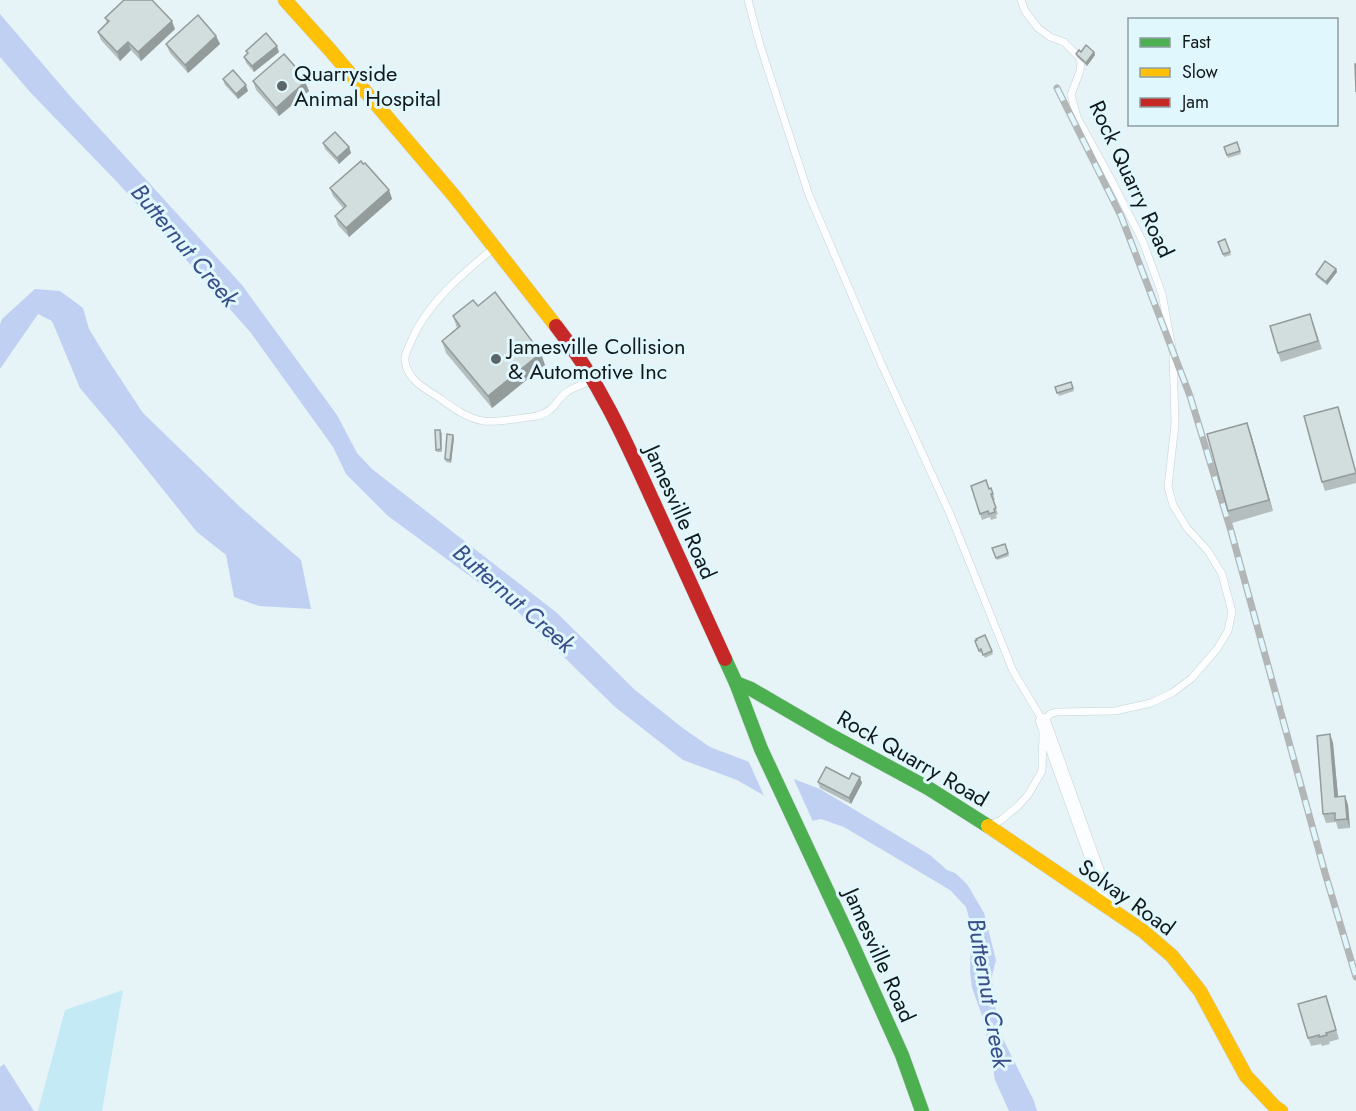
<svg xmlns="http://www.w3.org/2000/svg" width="1356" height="1111" font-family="Jost,sans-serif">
<rect width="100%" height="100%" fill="#e7f4f7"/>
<polygon fill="#c4eaf6" points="123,990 102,1111 38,1111 65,1010"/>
<g fill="#bfd0f2">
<polygon points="0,14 70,96 242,285 337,415 357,453 372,469 557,613 635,690 684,729 710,747 820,789 930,855 947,870 955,873 967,884 984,913 996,960 992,976 993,993 1000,1033 1034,1101 1037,1111 1009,1111 995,1080 984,1021 972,988 970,972 971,925 966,907 950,890 844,827 821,819 812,821 803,818 737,780 683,760 615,707 516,610 388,516 346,474 333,447 251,333 118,183 30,92 0,57"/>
<polygon points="35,289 60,291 83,308 89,329 108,360 143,413 240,507 301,560 311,609 259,606 234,597 226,555 197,532 117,432 80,388 52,321 38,314 0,369 0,324 2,319"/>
<polygon points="4,1064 34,1111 0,1111 0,1067"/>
</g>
<polygon fill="#e7f4f7" points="747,758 792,775 814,824 802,821 766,800"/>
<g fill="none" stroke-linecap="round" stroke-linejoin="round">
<defs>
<g id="lane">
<polyline points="748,0 760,45 809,195 881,363 950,514 1013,671 1043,721"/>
<polyline points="1021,0 1025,11 1038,28 1050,37 1064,42 1079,57 1081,62 1080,71 1071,95 1077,117 1114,185 1143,242 1162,294 1173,353 1175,424 1168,487 1173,505 1187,528 1208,551 1222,574 1232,612 1228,631 1217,649 1192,678 1172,693 1151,703 1115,711 1057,712 1050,714 1043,722"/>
<path d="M494 248C463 273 425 305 410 344 408 349 404 355 405 361 407 379 425 389 438 397 452 407 466 418 483 421 495 423 523 418 537 416 556 411 555 400 568 391 575 387 583 384 591 381"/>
<polyline points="990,825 1001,820 1018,806 1028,795 1042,771 1043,733"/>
</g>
<polyline id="street" points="1043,721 1111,910"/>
<g id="fast">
<polyline points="725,659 736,683 761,749 853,946 902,1055 922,1111"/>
<polyline points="736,683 751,689 830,735 928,788 988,826"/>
</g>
<g id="slow">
<polyline points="285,0 330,50 455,197 556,326"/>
<polyline points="988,826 1143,931 1172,956 1200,991 1246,1076 1275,1107 1281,1111"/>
</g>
<path id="jam" d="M556 326C598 379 625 439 653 501 677 554 701 606 725 659"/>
</defs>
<use href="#lane" stroke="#c7d1d4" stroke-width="8"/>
<use href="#street" stroke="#c7d1d4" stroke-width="15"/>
<use href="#fast" stroke="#c7d1d4" stroke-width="15"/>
<use href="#slow" stroke="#c7d1d4" stroke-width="15"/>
<use href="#jam" stroke="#c7d1d4" stroke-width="15"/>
<use href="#lane" stroke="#fbfdfe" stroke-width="7"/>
<use href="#street" stroke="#fbfdfe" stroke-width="14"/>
<use href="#fast" stroke="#4caf50" stroke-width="14"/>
<use href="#slow" stroke="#ffc107" stroke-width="14"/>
<use href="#jam" stroke="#c62828" stroke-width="14"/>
<defs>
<polyline id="rail" points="1057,88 1121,216 1190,396 1231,531 1325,873 1356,977"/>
</defs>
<use href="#rail" stroke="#b3b6b6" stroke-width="7"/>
<use href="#rail" stroke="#e0f7fe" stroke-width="4.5" stroke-dasharray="14" stroke-linecap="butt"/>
</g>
<g fill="#b5bebf">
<polygon points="105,18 175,29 141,61 131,50 120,61 101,40 98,32 107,23"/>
<polygon points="216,36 220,44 188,73 170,53 166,44"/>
<polygon points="246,51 279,52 254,72 246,63 244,57 247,54"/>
<polygon points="1081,52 1094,52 1095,55 1087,66 1077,57 1076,54"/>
<polygon points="300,72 302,79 305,82 309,91 279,116 256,90 253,81"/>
<polygon points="223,79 248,91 238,99 225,85"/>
<polygon points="1237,142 1241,154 1228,158 1224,147"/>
<polygon points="323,143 349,147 351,153 339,164 325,149"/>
<polygon points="330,188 389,190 392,199 349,237 338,225 335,216 344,209 333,196"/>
<polygon points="1225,239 1231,255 1224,257 1218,242"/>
<polygon points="1336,269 1337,272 1327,285 1317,277 1316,274"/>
<polygon points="478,306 545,365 492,408 446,353 442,341 457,328 453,316"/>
<polygon points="1313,322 1322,349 1281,362 1278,353"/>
<polygon points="1071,382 1074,391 1059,396 1055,387"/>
<polygon points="1341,416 1356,471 1356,483 1325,491 1322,482"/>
<polygon points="440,430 442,433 442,452 437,452 436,450"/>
<polygon points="1251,434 1273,511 1232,523 1228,511"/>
<polygon points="454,438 451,463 446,462 445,459"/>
<polygon points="971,486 989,489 991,488 995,500 993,500 998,514 996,515 997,518 991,520 990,517 982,520"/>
<polygon points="1005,544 1009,556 997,560 992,548"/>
<polygon points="985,635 993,654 985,658 982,652 980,653 975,641"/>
<polygon points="1330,734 1333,743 1338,797 1345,796 1348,805 1350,828 1338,829 1336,822 1326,823 1323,814"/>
<polygon points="849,779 862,783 851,804 820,788 818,782"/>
<polygon points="1326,996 1339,1039 1329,1042 1330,1044 1322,1046 1321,1044 1311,1046 1308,1038"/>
</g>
<g fill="#939b9b">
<polygon points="172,21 175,29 141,61 138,52"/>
<polygon points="216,36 220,44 188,73 185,65"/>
<polygon points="128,42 131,50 120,61 117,52"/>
<polygon points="277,46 279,52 254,72 252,66"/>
<polygon points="1094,52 1095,55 1087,66 1086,63"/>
<polygon points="305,82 309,91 279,116 276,108"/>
<polygon points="246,85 248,91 238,99 236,94"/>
<polygon points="349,147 351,153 339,164 337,158"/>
<polygon points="389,190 392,199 349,237 346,228"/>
<polygon points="1336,269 1337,272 1327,285 1326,282"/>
<polygon points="541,353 545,365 492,408 488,396"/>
<polygon points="1247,423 1251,434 1273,511 1269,500"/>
<polygon points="453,435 454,438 451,463 450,460"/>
<polygon points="1330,734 1333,743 1339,806 1335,797"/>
<polygon points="860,777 862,783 851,804 849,798"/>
<polygon points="1345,796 1348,805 1350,828 1347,819"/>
</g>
<g fill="#d2ddde" stroke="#939b9b" stroke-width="1.5">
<polygon points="124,0 152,0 172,21 138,52 128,42 117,52 98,32 109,21 105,18"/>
<polygon points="198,15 216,36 185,65 166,44"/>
<polygon points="266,33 277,46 252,66 244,57 248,53 246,51"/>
<polygon points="1086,45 1094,52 1086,63 1076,54 1079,50 1081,52"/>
<polygon points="284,54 300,72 298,74 305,82 276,108 253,81"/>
<polygon points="1355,64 1356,64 1356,92"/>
<polygon points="233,70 246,85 236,94 223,79"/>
<polygon points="335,132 349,147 337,158 323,143"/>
<polygon points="1237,142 1240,151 1227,155 1224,147"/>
<polygon points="361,161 363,164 365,163 389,190 346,228 335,216 346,206 330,188"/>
<polygon points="1225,239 1230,252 1223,254 1218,242"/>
<polygon points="1325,261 1336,269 1326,282 1316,274"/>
<polygon points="495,292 541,353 488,396 442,341 460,326 453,316 473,300 478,306"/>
<polygon points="1310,314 1318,341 1278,353 1270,326"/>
<polygon points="1071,382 1073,388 1057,393 1055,387"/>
<polygon points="1338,407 1356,473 1322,482 1304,416"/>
<polygon points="1247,423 1269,500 1228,511 1207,434"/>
<polygon points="435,430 440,430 441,449 436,450"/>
<polygon points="447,434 453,435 450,460 445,459"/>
<polygon points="986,480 989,489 991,488 993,494 991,494 996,508 994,509 995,512 989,514 988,511 980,514 971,486"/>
<polygon points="1005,544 1008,553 996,558 992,548"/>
<polygon points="985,635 992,651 983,655 981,649 979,651 975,641 977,640 976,639"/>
<polygon points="1330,734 1335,797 1345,796 1347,819 1335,820 1335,813 1323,814 1317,736"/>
<polygon points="826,767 849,779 852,773 860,777 849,798 818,782"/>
<polygon points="1326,996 1336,1030 1326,1033 1327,1035 1319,1037 1319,1035 1308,1038 1298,1004"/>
</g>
<g fill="#5c6668" stroke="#e0f7fe" stroke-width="2">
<circle cx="282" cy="86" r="6"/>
<circle cx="496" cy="359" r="6"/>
</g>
<g text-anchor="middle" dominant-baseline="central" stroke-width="6" stroke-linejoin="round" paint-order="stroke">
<g font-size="22" fill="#11191b" stroke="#e0f7fe" text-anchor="start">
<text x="294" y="73">Quarryside<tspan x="294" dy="25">Animal Hospital</tspan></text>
<text x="508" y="346">Jamesville Collision<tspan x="508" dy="25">&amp; Automotive Inc</tspan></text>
</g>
<g font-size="22" fill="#11191b" stroke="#e0f7fe">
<text transform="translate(1132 179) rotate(65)">Rock Quarry Road</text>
<text transform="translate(681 512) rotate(66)">Jamesville Road</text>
<text transform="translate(913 758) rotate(30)">Rock Quarry Road</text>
<text transform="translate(1127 897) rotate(36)">Solvay Road</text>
<text transform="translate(880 955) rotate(66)">Jamesville Road</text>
</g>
<g font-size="24" font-style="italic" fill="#3a4e88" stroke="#e0f7fe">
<text transform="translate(185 245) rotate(50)">Butternut Creek</text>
<text transform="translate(514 598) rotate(41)">Butternut Creek</text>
<text transform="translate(989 993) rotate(80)">Butternut Creek</text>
</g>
</g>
<rect x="1128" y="18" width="210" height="108" fill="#e0f7fe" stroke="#8d9ea3" stroke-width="1.5"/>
<rect x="1140" y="38" width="30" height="9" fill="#4caf50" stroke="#8d9ea3" stroke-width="1.5"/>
<text x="1182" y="48" font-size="18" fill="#11191b">Fast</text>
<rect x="1140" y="68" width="30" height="9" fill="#ffc107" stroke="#8d9ea3" stroke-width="1.5"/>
<text x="1182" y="78" font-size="18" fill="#11191b">Slow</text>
<rect x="1140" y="98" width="30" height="9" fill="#c62828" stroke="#8d9ea3" stroke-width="1.5"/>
<text x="1182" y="108" font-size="18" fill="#11191b">Jam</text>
</svg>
